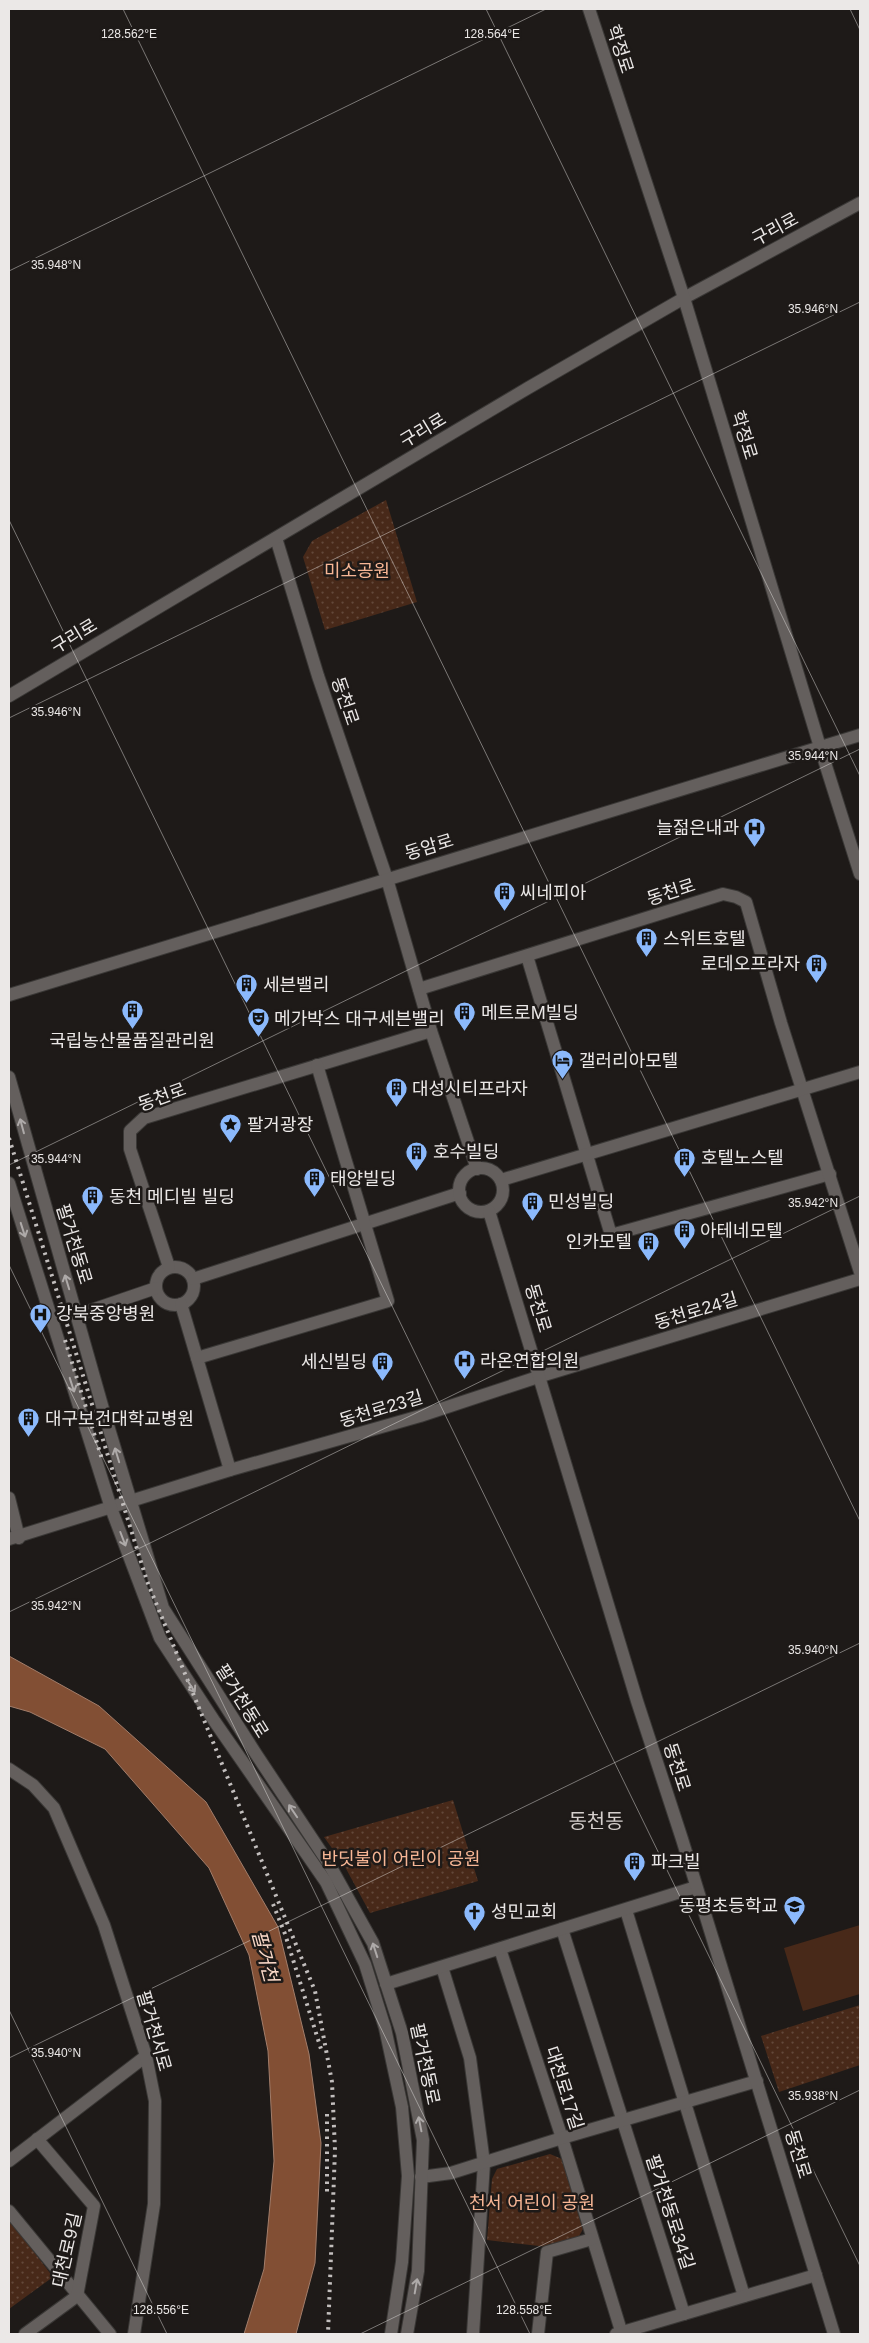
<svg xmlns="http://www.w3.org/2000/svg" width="869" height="2343" font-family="Helvetica,'Noto Sans KR',sans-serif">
<defs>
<pattern id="grass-dots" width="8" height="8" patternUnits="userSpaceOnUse" patternTransform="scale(1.25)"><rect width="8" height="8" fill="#482919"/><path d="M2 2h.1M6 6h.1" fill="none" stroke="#63483a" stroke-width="1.8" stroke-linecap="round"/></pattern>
</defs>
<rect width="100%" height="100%" fill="#1e1a18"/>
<g fill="url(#grass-dots)">
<polygon points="386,500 417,602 325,630 303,557 312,541"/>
<polygon points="453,1800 478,1881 370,1913 344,1865 324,1837"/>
<polygon points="860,2005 860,2065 779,2092 761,2036"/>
<polygon points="550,2154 562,2159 583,2229 578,2238 548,2247 487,2240 492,2179 497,2169"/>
<polygon points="9,2219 53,2277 9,2309"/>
</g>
<polygon fill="#482919" points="860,1925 860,1994 803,2011 784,1948"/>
<polygon fill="#824f34" stroke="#a27d6a" points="9,1656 99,1706 206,1802 278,1927 309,2054 321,2143 315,2263 296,2334 244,2334 264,2269 274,2161 268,2051 249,1955 209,1868 105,1749 30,1712 9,1706"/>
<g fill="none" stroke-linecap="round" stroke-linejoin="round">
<defs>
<g id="minor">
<polyline points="527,956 611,1235 830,1174"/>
<polyline points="419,989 723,894 736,897 746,902 781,1023 860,1272"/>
<polyline points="501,1180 860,1072"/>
<circle cx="175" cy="1286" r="19"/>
<polyline points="169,1267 130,1149 130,1131 144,1118 431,1031"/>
<polyline points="193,1279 460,1193"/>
<polyline points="181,1304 230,1470"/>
<polyline points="77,1315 156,1288"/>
<polyline points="197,1358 388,1301 317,1065"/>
<polyline points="9,1498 19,1538"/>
<polyline points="9,1539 230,1470 420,1416 541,1376 860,1279"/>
<polyline points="626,1910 744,2296"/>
<polyline points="562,1929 684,2314"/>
<polyline points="500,1949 562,2138 622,2334"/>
<polyline points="442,1967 470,2058 484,2163 473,2334"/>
<polyline points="386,1984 696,1887"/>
<polyline points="9,2161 146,2056"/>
<polyline points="421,2177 451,2173 562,2138 757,2081"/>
<polyline points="9,2211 110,2334"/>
<polyline points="25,2334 77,2296 94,2206 37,2139"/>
<polyline points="538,2334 547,2252 592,2239"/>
<polyline points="616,2334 816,2275"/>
</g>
<g id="tertiary">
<polyline points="276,538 318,676 387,879 431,1031 477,1169"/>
<polyline points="9,696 528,388 684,298 860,203"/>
<circle cx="481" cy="1190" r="22"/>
<polyline points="489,1211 637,1701 682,1839 834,2334"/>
</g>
<g id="secondary">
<polyline points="589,9 684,298 820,747 860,874"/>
<polyline points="9,995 860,735"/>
<polyline points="9,1077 103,1409 163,1608 256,1754 329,1864 373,1943 402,2033 423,2140 418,2271 407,2334"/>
<polyline points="9,1183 111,1508 160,1638 215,1722 326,1882 365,1964 385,2028 402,2107 408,2176 402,2262 391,2334"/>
<polyline points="9,1769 33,1785 54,1808 104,1925 146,2056 155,2101 154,2204 134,2334"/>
</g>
</defs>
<use href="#minor" stroke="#3a3836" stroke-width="14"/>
<use href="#tertiary" stroke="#3a3836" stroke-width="14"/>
<use href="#secondary" stroke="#3a3836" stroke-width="14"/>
<use href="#minor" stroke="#645f5d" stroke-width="12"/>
<use href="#tertiary" stroke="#645f5d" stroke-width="12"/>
<use href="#secondary" stroke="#645f5d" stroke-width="12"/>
<g stroke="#c2bebd" stroke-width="4" stroke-dasharray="2.5 5" stroke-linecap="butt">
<polyline points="9,1138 147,1581 315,1991 332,2082 335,2150 328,2334"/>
<polyline points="65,1340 102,1459"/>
<polyline points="273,1904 285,1934 321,2049"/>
<polyline points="327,2114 327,2194"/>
</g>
</g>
<defs><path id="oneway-shaft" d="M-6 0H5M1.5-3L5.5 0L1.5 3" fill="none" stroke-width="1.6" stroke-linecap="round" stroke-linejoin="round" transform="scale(1.25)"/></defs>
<g stroke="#aeaaa9">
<use href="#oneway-shaft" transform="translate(22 1126) rotate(-105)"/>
<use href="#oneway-shaft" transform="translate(23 1230) rotate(72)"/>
<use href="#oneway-shaft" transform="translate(67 1282) rotate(-107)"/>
<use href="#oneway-shaft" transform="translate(72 1385) rotate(72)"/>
<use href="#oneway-shaft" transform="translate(117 1455) rotate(-107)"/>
<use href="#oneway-shaft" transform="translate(123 1539) rotate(69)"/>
<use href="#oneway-shaft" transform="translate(191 1686) rotate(57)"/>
<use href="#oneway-shaft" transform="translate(293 1811) rotate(-124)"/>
<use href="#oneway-shaft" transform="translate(375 1950) rotate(-108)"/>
<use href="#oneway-shaft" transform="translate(420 2124) rotate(-101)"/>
<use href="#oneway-shaft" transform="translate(416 2286) rotate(-80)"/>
</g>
<path fill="none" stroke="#ebe8e7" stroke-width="1" stroke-opacity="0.45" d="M123 9 860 1521M486 9 860 776M850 9 860 30M9 271 546 9M9 520 860 2266M9 718 860 302M9 1165 860 749M9 1265 530 2334M9 1612 860 1196M9 2010 167 2334M9 2058 860 1643M360 2334 860 2090"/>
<defs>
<symbol id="hospital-pin" viewBox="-11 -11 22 30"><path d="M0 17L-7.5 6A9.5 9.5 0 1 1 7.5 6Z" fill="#8bb9fc" stroke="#1e1a18"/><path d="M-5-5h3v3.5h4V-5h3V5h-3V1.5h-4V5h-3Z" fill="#111"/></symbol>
<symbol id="building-pin" viewBox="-11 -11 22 30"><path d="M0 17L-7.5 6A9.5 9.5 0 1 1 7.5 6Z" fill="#8bb9fc" stroke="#1e1a18"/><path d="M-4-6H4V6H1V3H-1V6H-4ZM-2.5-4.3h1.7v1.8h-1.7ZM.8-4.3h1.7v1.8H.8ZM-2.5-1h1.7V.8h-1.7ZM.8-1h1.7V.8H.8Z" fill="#111"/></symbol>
<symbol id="theatre-pin" viewBox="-11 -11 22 30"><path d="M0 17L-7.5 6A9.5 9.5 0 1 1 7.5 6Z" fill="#8bb9fc" stroke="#1e1a18"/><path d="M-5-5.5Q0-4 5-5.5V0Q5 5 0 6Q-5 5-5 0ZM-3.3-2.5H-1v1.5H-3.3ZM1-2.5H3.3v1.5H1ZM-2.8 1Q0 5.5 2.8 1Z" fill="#111"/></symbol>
<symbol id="hotel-pin" viewBox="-11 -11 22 30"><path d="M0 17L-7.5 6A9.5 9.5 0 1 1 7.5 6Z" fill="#8bb9fc" stroke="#1e1a18"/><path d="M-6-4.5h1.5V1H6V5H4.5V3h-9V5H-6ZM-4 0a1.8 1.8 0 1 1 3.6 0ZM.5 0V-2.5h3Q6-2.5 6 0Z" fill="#111"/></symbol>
<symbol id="sight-pin" viewBox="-11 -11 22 30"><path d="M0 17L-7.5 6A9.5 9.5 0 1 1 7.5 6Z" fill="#8bb9fc" stroke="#1e1a18"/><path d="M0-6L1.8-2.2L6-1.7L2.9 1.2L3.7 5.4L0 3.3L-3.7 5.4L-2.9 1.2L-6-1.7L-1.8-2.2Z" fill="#111"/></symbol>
<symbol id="school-pin" viewBox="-11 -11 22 30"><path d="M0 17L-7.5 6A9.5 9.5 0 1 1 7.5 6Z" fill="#8bb9fc" stroke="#1e1a18"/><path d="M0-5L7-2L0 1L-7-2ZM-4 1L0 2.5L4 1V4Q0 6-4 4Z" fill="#111"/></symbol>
<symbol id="church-pin" viewBox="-11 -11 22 30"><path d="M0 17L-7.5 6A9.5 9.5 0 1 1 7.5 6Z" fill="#8bb9fc" stroke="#1e1a18"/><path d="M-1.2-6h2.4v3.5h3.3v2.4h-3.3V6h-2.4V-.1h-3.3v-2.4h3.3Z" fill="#111"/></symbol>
</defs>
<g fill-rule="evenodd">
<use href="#hospital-pin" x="742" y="816" width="25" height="34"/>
<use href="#building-pin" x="492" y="880" width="25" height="34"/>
<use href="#building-pin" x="634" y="926" width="25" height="34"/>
<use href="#building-pin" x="804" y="952" width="25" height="34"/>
<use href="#building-pin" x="234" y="972" width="25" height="34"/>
<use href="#building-pin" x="120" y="998" width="25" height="34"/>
<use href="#building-pin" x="452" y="1000" width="25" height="34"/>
<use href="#theatre-pin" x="246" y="1006" width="25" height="34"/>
<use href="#hotel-pin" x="550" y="1048" width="25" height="34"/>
<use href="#building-pin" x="384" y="1076" width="25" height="34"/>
<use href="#sight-pin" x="218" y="1112" width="25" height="34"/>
<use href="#building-pin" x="404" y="1140" width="25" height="34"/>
<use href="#building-pin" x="672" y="1146" width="25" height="34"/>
<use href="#building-pin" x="302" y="1166" width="25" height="34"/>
<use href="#building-pin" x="80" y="1184" width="25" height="34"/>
<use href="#building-pin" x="520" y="1190" width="25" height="34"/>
<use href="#building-pin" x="672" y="1218" width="25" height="34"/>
<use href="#building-pin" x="636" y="1230" width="25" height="34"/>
<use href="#hospital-pin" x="28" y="1302" width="25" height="34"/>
<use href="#hospital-pin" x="452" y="1348" width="25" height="34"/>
<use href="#building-pin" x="370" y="1350" width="25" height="34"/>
<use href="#building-pin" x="16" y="1406" width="25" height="34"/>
<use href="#building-pin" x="622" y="1850" width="25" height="34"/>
<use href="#school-pin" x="782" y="1894" width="25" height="34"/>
<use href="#church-pin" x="462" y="1900" width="25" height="34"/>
</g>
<g text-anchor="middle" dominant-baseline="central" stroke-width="5" stroke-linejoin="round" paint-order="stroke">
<g font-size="18" fill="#ebe8e7" stroke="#1e1a18">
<text transform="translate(620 49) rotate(72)">학정로</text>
<text transform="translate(775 229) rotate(-28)">구리로</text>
<text transform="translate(423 430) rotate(-31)">구리로</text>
<text transform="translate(744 435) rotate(73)">학정로</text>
<text transform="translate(74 636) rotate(-31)">구리로</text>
<text transform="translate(345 701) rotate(71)">동천로</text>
<text transform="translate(429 847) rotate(-17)">동암로</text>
<text transform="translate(671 892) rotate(-18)">동천로</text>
<text transform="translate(162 1097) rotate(-20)">동천로</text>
<text transform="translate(74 1244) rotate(73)">팔거천동로</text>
<text transform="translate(538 1308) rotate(73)">동천로</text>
<text transform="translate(696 1311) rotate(-17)">동천로24길</text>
<text transform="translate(381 1409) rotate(-17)">동천로23길</text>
<text transform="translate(242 1701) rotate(58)">팔거천동로</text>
<text transform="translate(677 1767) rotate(72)">동천로</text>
<text transform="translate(154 2031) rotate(74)">팔거천서로</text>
<text transform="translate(425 2064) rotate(78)">팔거천동로</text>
<text transform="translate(564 2088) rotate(72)">대천로17길</text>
<text transform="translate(798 2154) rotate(73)">동천로</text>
<text transform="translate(670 2212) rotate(72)">팔거천동로34길</text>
<text transform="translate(67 2250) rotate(-77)">대천로9길</text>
</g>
<g font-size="18" fill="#f7b695" stroke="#1e1a18">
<text x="357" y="571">미소공원</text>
<text x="401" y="1859">반딧불이 어린이 공원</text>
<text x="532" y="2203">천서 어린이 공원</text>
</g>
<g font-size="18" fill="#ebe8e7" stroke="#1e1a18" text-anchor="start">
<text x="739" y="828" text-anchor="end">늘젊은내과</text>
<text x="520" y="893">씨네피아</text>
<text x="663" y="939">스위트호텔</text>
<text x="800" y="964" text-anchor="end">로데오프라자</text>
<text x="263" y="985">세븐밸리</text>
<text x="481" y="1013">메트로M빌딩</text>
<text x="274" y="1019">메가박스 대구세븐밸리</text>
<text x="132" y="1041" text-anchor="middle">국립농산물품질관리원</text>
<text x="579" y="1061">갤러리아모텔</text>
<text x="412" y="1089">대성시티프라자</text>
<text x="247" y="1125">팔거광장</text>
<text x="433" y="1152">호수빌딩</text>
<text x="701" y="1158">호텔노스텔</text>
<text x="330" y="1179">태양빌딩</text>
<text x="109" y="1197">동천 메디빌 빌딩</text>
<text x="548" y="1202">민성빌딩</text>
<text x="700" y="1231">아테네모텔</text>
<text x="632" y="1242" text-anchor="end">인카모텔</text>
<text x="56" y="1314">강북중앙병원</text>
<text x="480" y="1361">라온연합의원</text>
<text x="367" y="1362" text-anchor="end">세신빌딩</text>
<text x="45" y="1419">대구보건대학교병원</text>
<text x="651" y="1862">파크빌</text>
<text x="778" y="1906" text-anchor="end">동평초등학교</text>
<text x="491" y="1912">성민교회</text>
</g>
<g font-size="19" font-style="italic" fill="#fcdac9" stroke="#1e1a18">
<text transform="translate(265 1956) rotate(75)">팔거천</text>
</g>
<g font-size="20" fill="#d5cfcc" stroke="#1e1a18">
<text x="596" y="1821">동천동</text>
</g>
</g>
<g font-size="12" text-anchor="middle" fill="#ebe8e7" stroke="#1e1a18" stroke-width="5" stroke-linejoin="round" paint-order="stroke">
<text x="129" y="38">128.562°E</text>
<text x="492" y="38">128.564°E</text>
<text x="56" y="269">35.948°N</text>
<text x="813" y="313">35.946°N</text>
<text x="56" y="716">35.946°N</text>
<text x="813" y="760">35.944°N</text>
<text x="56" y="1163">35.944°N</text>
<text x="813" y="1207">35.942°N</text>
<text x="56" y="1610">35.942°N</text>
<text x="813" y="1654">35.940°N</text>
<text x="56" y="2057">35.940°N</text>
<text x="813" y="2100">35.938°N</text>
<text x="161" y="2314">128.556°E</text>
<text x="524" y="2314">128.558°E</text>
</g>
<rect width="869" height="2343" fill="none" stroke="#ebe8e7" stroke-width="20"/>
</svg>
